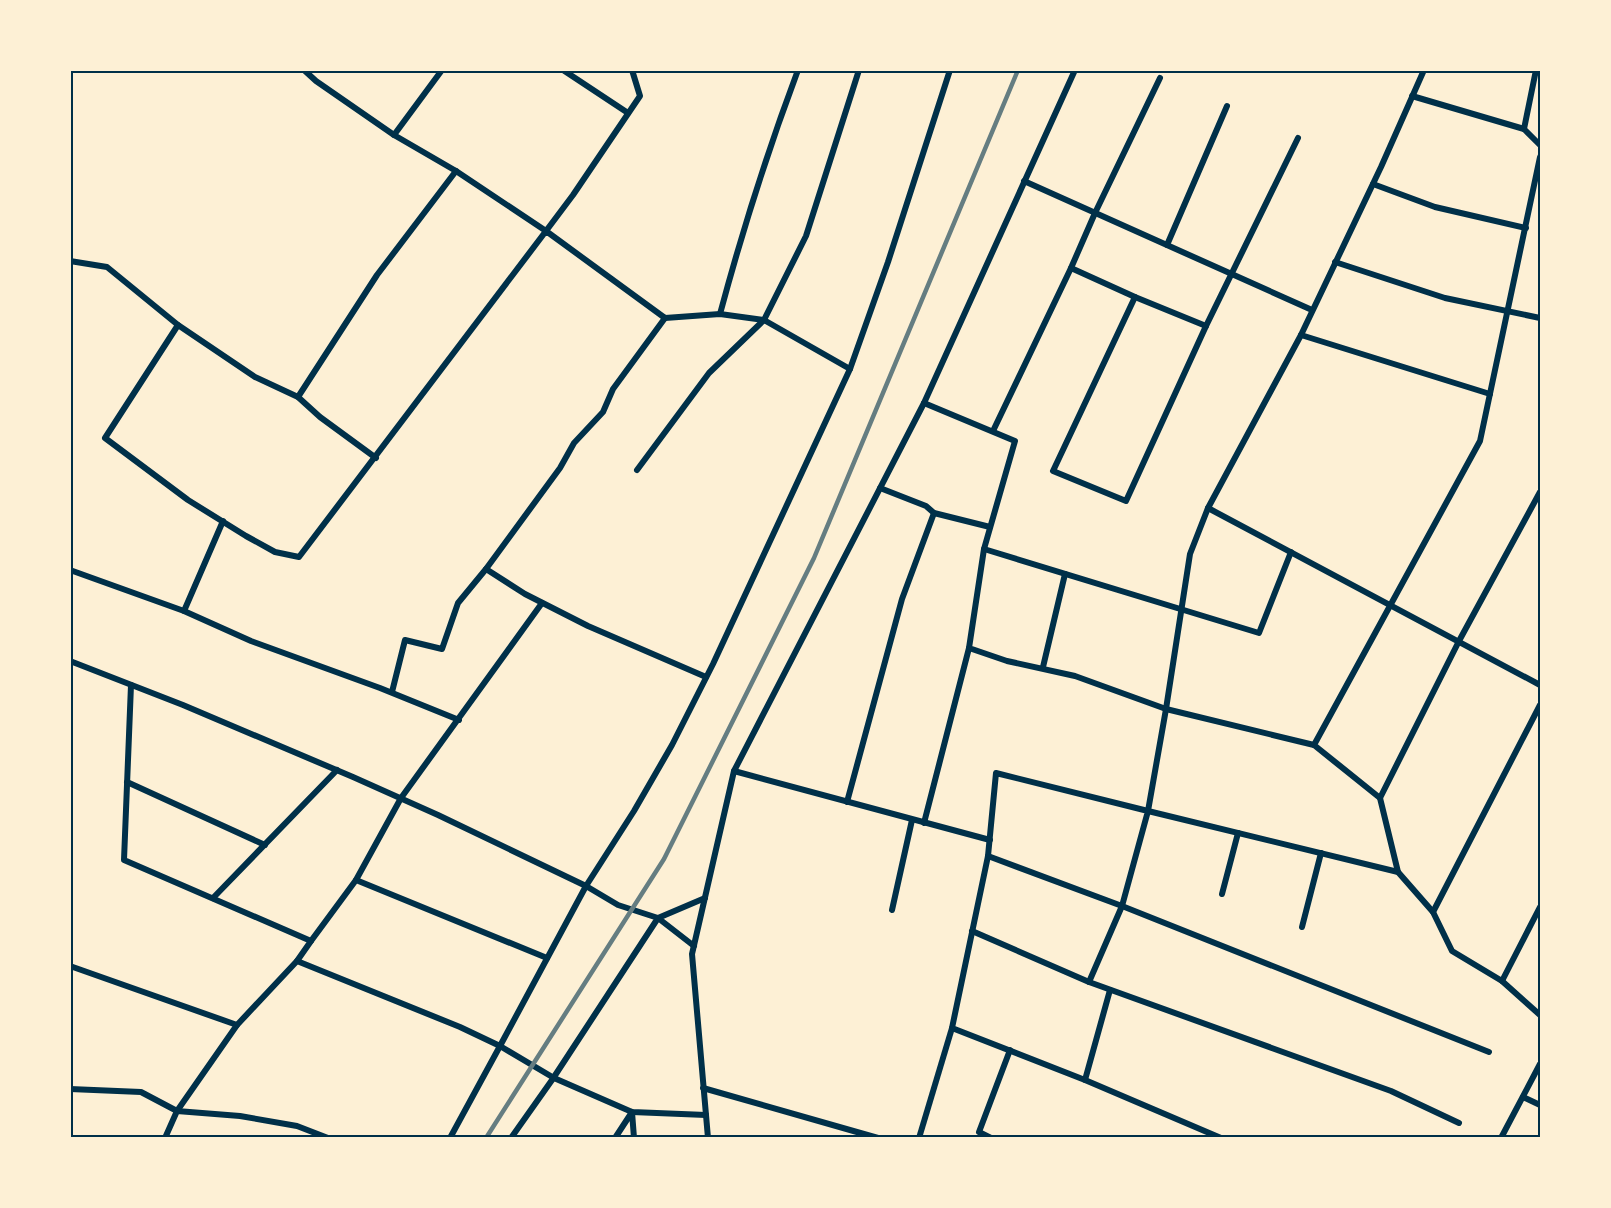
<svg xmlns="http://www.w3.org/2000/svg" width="1611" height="1208" font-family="'Nunito Sans',sans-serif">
<rect width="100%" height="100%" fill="#fdf0d5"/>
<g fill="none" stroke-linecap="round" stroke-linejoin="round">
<g stroke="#003049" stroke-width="6">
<polyline points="304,70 316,81 394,135"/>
<polyline points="442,70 394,135 456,171 546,231 573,195 640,96 632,70"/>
<polyline points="563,70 628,113"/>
<polyline points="1424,70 1381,167 1301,335 1208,508 1190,554 1166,709 1148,811 1398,872 1433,912 1452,951 1502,981 1540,1015"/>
<polyline points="1536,70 1524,129 1540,145"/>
<polyline points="1412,96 1524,129"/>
<polyline points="1024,181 1312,310"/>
<polyline points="1373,184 1435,207 1526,228"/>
<polyline points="1167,245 1227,106"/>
<polyline points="70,261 107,267 178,325 105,438 188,500 246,536 275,552 299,557 546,231 665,318 720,314 764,320 850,369"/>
<polyline points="1335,262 1445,298 1540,318"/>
<polyline points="1071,268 1095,213 1160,78"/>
<polyline points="1135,297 1206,326"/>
<path d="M720 314C742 232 768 150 798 70"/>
<polyline points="178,325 255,377 298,397 320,417 376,458"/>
<polyline points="1301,335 1490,394"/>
<polyline points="298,397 377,275 456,171"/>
<polyline points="924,403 1015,441 984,549 969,648 1007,661 1075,676 1166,709 1314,745"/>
<polyline points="993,431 1071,268 1135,297 1053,471 1126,501 1206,326 1298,138"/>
<polyline points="637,470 709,373 764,320 806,236 859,70"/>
<polyline points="880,488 926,506 934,513 990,527"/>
<polyline points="1208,508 1540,685"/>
<polyline points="984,549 1259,633 1291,552"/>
<polyline points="486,569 525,594 588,626 706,677"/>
<polyline points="70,570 184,611 251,641 380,688 459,720"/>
<polyline points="184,611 223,521"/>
<polyline points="70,661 183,705 353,777 438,815 586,886 618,905 658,918 552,1080 511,1138"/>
<polyline points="1043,667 1065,574"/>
<polyline points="131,685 124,860 311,941 297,961 460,1027 500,1046 586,886 634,811 672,745 713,664 850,369 888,262 950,70"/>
<polyline points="392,692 405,640 442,649 458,603 486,569 560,468 574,443 603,412 613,389 665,318"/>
<polyline points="734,771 990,840"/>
<polyline points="127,782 265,845"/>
<polyline points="1380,798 1459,641 1540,492"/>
<polyline points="847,802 902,599 934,513"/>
<polyline points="924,823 969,648"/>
<polyline points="988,856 1122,906 1489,1052"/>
<polyline points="1398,872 1380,798 1314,745 1480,441 1540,157"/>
<polyline points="356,880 401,798 542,603"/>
<polyline points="1222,894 1238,833"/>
<polyline points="213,898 337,770"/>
<polyline points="892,910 912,820"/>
<polyline points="1433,912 1540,705"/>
<polyline points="1302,927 1321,853"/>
<polyline points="972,931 1089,982 1391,1091 1459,1123"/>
<polyline points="311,941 356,880 547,958"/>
<polyline points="694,946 658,918 705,898"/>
<polyline points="70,966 237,1025"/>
<polyline points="1502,981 1540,907"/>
<polyline points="1089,982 1122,906 1148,811 996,773 988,856 952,1028 1085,1080 1110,990"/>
<polyline points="1085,1080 1221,1138"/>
<polyline points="703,1088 878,1138"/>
<polyline points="70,1089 141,1092 177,1111 237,1025 297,961"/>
<polyline points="1523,1097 1540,1105"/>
<polyline points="165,1138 177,1111 240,1116 297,1126 328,1138"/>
<polyline points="450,1138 500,1046 554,1078 632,1112 706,1115"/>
<polyline points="615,1138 632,1112 634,1138"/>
<polyline points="708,1138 692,954 734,771 924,403 1075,70"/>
<polyline points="919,1138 952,1028"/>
<polyline points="991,1138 979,1132 1010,1050"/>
<polyline points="1501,1138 1540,1064"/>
</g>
<polyline stroke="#657d81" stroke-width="4.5" points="486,1138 664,859 814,558 1018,70"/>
</g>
<rect width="1611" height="1208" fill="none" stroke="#fdf0d5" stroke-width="144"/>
<rect x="72" y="72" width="1467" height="1064" fill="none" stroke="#003049" stroke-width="2"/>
</svg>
